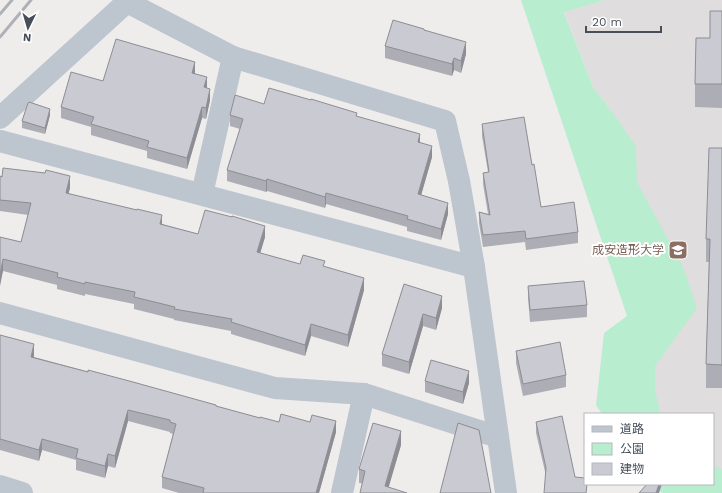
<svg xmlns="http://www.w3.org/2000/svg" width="722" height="493" font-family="'Work Sans','Noto Sans JP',sans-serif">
<rect width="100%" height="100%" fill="#efecec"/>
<polygon fill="#e0ddde" points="605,0 722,0 722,484 713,481 713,414 655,414 613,113 593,87 564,11"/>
<g fill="#b9edd0">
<polygon points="521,0 605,0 564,12 593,87 613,113 636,146 637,182 684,269 697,308 655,366 655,388 660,414 602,414 596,405 604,333 627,316"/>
<polygon points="713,465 722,469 722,493 662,493 653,484 713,484"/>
</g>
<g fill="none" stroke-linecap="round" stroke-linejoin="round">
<g stroke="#bdc5ce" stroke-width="22">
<polyline points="0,118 127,2 233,57 445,121 459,181 474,267 506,493"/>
<polyline points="0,141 474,267"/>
<polyline points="202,194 233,57"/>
<polyline points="0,313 275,388 364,394 498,437"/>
<polyline points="0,486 22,493"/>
<polyline points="342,493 364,394"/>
</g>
<g stroke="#aeb1b6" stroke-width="3">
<polyline points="0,14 12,0"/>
<polyline points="0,37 31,0"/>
</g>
</g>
<g fill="#adaeb5">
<polygon points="722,11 722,108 695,107 695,84 710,38"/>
<polygon points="424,30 466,54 461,73 454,70 452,76 385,58 385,46"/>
<polygon points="195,73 195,74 207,88 210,100 206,119 202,118 187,169 147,158 147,151 91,135 91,127 61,118 61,107"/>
<polygon points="264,104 357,116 420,142 432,157 421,195 448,214 441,240 407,231 407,227 326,204 325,208 267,191 266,192 227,181 227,170 240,129 230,126 230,115"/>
<polygon points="50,115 45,134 22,128 22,121"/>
<polygon points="482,124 532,165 541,207 578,232 578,243 526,250 525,242 483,247 479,223 479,212 488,214 483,184 483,173 488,172 482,136"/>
<polygon points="722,148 722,388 706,388 706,364 709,262 706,262 706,239"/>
<polygon points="0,176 70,188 68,193 162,224 198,234 265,237 260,253 300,264 325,267 364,290 348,347 311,336 305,356 231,334 231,331 174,320 174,319 134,309 134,304 85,294 85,296 57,289 57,285 3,271 0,237 21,242 28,215 0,211"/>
<polygon points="404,284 442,308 436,330 423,326 409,374 382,366 382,354"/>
<polygon points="528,286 587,305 587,317 530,322 528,298"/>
<polygon points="0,335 34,356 34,357 260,418 279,422 336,432 319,493 179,493 162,488 162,477 173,434 170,433 170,432 128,421 115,468 108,466 105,478 76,470 76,460 42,450 39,461 0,450"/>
<polygon points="516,351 566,375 566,387 523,396 516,363"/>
<polygon points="425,381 469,383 463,404 425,392"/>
<polygon points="536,422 575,477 587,484 546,476 536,433"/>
<polygon points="401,445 388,487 359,483 359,469"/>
</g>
<g fill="#8d8d93">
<polygon points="466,42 466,54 461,73 461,61"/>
<polygon points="454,58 454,70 452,76 452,64"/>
<polygon points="195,62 195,73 192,84 192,73"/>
<polygon points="207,77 207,88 204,87"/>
<polygon points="210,89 210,100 206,119 206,108"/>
<polygon points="202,107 202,118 187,169 187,158"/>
<polygon points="50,109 50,115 45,134 45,128"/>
<polygon points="420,134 420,145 418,142"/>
<polygon points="432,146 432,157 418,206 418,194"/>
<polygon points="70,176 70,188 66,204 66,193"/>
<polygon points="267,179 267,191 266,192 266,181"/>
<polygon points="326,193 326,204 325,208 325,197"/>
<polygon points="448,203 448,214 441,240 441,229"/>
<polygon points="162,215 162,227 160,224"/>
<polygon points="265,226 265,237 257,264 257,252"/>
<polygon points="3,259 3,271 0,286 0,275"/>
<polygon points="364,278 364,290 348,347 348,335"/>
<polygon points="442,296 442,308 436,330 436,318"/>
<polygon points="423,314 423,326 409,374 409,362"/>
<polygon points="311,324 311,336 305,356 305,345"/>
<polygon points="34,344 34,356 31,368 31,357"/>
<polygon points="469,371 469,383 463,404 463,392"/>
<polygon points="128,410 128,421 115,468 115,456"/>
<polygon points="336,421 336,432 319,493 316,493"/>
<polygon points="401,431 401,445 387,493 385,486"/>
<polygon points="42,439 42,450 39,461 39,450"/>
<polygon points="108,454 108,466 105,478 105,466"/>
<polygon points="659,484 662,484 659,493 656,493"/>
</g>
<g fill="#c9cad2" stroke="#8d8d93">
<polygon points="710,11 722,11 722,84 695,84 696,38 710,38"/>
<polygon points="393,20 424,29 424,30 466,42 461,61 454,58 452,64 385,46"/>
<polygon points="116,39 195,62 192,73 207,77 204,87 210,89 206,108 202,107 187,158 147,147 149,141 91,124 94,117 61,107 71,72 103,81"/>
<polygon points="269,88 311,100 311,99 357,113 356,116 420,134 418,142 432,146 418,194 448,203 441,229 407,219 408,216 326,193 325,197 267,179 266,181 227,170 243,119 230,115 235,95 264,104"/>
<polygon points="29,102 50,109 45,128 22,121 28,103"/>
<polygon points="524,117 532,165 534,164 541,207 574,202 578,232 526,239 525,231 483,235 479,212 490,215 483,173 489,172 482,124"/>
<polygon points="709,148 722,148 722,365 706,364 710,239 706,239"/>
<polygon points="3,168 45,173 46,170 70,176 66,193 137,210 137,209 162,215 160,224 198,234 205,210 232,217 232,216 265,226 257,252 300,264 303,255 325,261 323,266 364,278 348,335 311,324 305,345 231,322 232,319 174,309 175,307 134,297 135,292 85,282 85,284 57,277 58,273 3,259 0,275 0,237 21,242 31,203 0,200 0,176 2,177"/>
<polygon points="584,281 587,305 530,310 528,286"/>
<polygon points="404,284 442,296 436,318 423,314 409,362 382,354"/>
<polygon points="0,335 34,344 31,357 88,372 88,370 133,382 216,405 216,406 260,418 260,417 279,422 281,414 310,422 312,415 336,421 316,493 203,493 204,488 162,477 176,424 170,422 170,420 128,410 115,456 108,454 105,466 76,458 78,449 42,439 39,450 0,439"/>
<polygon points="560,342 566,375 523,384 516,351"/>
<polygon points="431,360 469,371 463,392 425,381"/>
<polygon points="562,416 575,477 585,478 585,484 587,484 586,493 544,493 546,468 536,422"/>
<polygon points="373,423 401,431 385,486 407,493 360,493 365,471 359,469"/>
<polygon points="458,423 479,430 491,493 440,493"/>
<polygon points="647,484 659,484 656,493 639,493"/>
</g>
<defs>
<symbol id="university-square" viewBox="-11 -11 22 22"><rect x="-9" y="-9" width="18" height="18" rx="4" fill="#8d6e63" stroke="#fff"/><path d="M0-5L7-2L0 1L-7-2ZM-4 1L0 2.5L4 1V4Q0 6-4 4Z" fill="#fff"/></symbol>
</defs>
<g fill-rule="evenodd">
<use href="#university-square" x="667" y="239" width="22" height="22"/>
</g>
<g text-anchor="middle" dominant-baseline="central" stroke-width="4" stroke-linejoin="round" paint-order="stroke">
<g font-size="12" fill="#785e54" stroke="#fff" text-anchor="end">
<text x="664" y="250">成安造形大学</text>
</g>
</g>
<rect x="584" y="413" width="130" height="72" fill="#ffffff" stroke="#b5b8bd"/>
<rect x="592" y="426" width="20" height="6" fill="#bdc5ce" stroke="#b5b8bd"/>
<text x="620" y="433" font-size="12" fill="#454e59">道路</text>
<rect x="592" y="443" width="20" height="12" fill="#b9edd0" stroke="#b5b8bd"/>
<text x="620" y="453" font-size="12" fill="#454e59">公園</text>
<rect x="592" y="463" width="20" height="12" fill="#c9cad2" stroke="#b5b8bd"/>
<text x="620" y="473" font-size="12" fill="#454e59">建物</text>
<g transform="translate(28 28) rotate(185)" stroke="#ffffff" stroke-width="3" paint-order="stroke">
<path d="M0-3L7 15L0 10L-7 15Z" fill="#454e59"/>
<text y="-6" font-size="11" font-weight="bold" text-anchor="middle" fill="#454e59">N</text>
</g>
<path d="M586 26v6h75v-6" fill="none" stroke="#454e59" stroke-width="2"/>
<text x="592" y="26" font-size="12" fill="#454e59" stroke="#ffffff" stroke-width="3" paint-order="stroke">20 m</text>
</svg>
